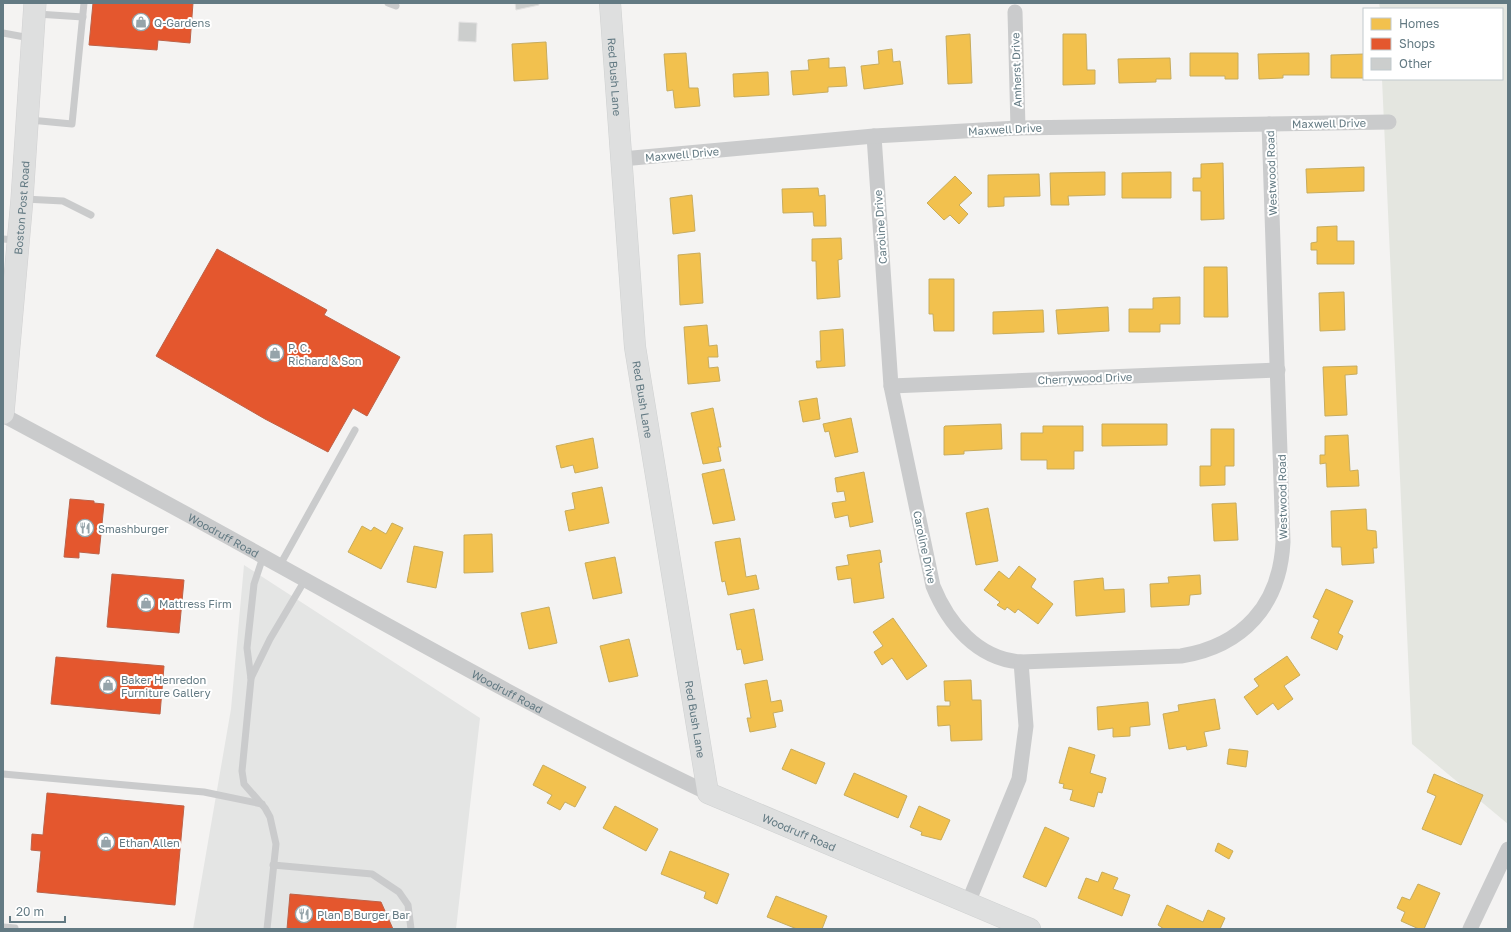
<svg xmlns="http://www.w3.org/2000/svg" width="1511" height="932" font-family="'Golos Text',sans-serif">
<rect width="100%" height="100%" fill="#f4f3f2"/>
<polygon fill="#e4e5e4" points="244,565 480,718 456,929 193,929 231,709"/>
<polygon fill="#e4e6e0" points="1379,3 1508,3 1508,824 1412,744 1382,79 1502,79 1502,9 1380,9"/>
<g fill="#f2c14e" stroke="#c7ac5e">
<polygon points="970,34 972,83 948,84 946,36"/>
<polygon points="1063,34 1086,34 1087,70 1095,70 1095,84 1063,85"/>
<polygon points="546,42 548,79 514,81 512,44"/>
<polygon points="892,49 893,62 900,61 903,84 864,89 861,66 879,64 878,51"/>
<polygon points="686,53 689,88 698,88 700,106 675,108 673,90 667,91 664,54"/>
<polygon points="1190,53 1238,53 1238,79 1225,79 1225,76 1190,76"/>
<polygon points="1309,53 1309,75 1283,75 1283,78 1259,79 1258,54"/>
<polygon points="1364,54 1364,78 1331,78 1331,55"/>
<polygon points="829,58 829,68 845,67 847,86 828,87 828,92 793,95 791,71 809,70 808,60"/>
<polygon points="1170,58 1171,79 1156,79 1156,82 1119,83 1118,59"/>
<polygon points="768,72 769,95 734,97 733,74"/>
<polygon points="1223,163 1224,219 1201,220 1201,191 1193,191 1193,178 1201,178 1201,164"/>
<polygon points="1364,167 1364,191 1307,193 1306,169"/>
<polygon points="1105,172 1105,195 1068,196 1069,205 1051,205 1050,173"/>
<polygon points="1171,172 1171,198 1122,198 1122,173"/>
<polygon points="1039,174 1040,196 1004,197 1004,206 988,207 988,175"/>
<polygon points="955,176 972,193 959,205 968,214 959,224 950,215 944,220 927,203"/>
<polygon points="818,188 819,196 825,195 826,226 814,226 813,212 783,213 782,189"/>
<polygon points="692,195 695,231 673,234 670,198"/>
<polygon points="1337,226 1337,241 1354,241 1354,264 1317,264 1317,250 1311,250 1311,243 1317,242 1317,227"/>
<polygon points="841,238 842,259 838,260 840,297 817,299 816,261 812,261 812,239"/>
<polygon points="700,253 703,303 680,305 678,255"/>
<polygon points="1204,267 1227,267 1228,317 1204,317"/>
<polygon points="929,279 954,279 954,331 934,331 933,314 929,314"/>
<polygon points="1344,292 1345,330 1320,331 1319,293"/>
<polygon points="1180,297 1180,324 1160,324 1160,332 1129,332 1129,309 1153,309 1153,298"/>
<polygon points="1108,307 1109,331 1058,334 1056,310"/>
<polygon points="1043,310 1044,332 993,334 993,312"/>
<polygon points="707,325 709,346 717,345 718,357 708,357 709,368 718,367 720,381 688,384 684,327"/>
<polygon points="843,329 845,366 817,368 816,361 821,361 820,331"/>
<polygon points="1357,366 1357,374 1345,375 1347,415 1325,416 1323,367"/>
<polygon points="817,398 820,419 803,422 799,401"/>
<polygon points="713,408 721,447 718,447 721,461 703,464 691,413"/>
<polygon points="851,418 858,452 835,457 829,431 825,432 823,424"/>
<polygon points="1001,424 1002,449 964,451 964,454 944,455 944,427 945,426"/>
<polygon points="1102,424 1167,424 1167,445 1102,446"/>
<polygon points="1043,426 1083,426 1083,451 1074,451 1074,469 1047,469 1047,460 1021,460 1021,433 1043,433"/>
<polygon points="1211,429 1234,429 1234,466 1225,466 1225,485 1200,486 1200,466 1211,466"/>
<polygon points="1348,435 1350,471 1358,470 1359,486 1327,487 1326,463 1320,464 1320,455 1325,455 1325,436"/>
<polygon points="593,438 598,468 575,473 573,465 561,468 556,446"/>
<polygon points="724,469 735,520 713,524 702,474"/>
<polygon points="864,472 873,522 850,527 848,515 835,518 832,503 846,501 844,491 837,492 835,478"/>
<polygon points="602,487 609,523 569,531 565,511 575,509 572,493"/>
<polygon points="1236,503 1238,540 1214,541 1212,504"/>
<polygon points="988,508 998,561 976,565 966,513"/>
<polygon points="1366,509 1367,530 1376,531 1377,548 1373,548 1374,563 1342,565 1341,547 1332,547 1331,511"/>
<polygon points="392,523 403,528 381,569 348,552 362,526 371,531 374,527 386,534"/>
<polygon points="492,534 493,572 464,573 464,535"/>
<polygon points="740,538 746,577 756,575 759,589 728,595 725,581 722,582 715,542"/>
<polygon points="414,546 443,552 436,588 407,582"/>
<polygon points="880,550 882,562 879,563 884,598 854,603 851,578 838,580 836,567 849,565 847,555"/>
<polygon points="615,557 622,593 593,599 585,563"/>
<polygon points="1019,566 1036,579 1031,587 1053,604 1038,624 1018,609 1015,613 1007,607 1005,610 997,605 1000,602 984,590 999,571 1009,579"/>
<polygon points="1200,575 1201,594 1190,595 1189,605 1151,607 1150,584 1169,583 1168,577"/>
<polygon points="1103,578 1104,590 1124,589 1125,612 1076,616 1074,581"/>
<polygon points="1326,589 1353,601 1338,633 1343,636 1337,650 1311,638 1319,620 1313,617"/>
<polygon points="549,607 557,643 529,649 521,613"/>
<polygon points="754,609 763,660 744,664 741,649 737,650 730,614"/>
<polygon points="893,618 927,666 907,680 892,658 882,665 874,652 883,646 873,632"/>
<polygon points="629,639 638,676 609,682 600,646"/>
<polygon points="1287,656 1300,675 1284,686 1293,699 1278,710 1273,703 1257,715 1244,697 1259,686 1254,679"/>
<polygon points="767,680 771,702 781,700 783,711 773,713 776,727 750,732 747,718 751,718 745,684"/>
<polygon points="971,680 972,700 981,700 982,740 951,741 950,725 938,726 937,706 950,706 950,701 945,701 944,681"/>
<polygon points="1215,699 1220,729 1204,732 1207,746 1187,750 1186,746 1169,749 1163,714 1179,711 1178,705"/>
<polygon points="1148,702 1150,725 1130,727 1130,736 1113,737 1113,728 1098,730 1097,707"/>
<polygon points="1069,747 1095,755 1090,773 1106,778 1102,793 1098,792 1094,807 1070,800 1073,790 1063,788 1064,784 1059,783"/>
<polygon points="791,749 825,763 816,784 782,769"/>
<polygon points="1229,749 1248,751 1246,767 1227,764"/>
<polygon points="543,765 586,787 575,807 565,802 560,810 547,803 552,795 533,785"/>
<polygon points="854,773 907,796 898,818 844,795"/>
<polygon points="1434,774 1483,795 1461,845 1422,829 1436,796 1427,792"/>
<polygon points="615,806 658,829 646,851 603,828"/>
<polygon points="919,806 950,820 941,840 921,835 922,832 910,827"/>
<polygon points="1045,827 1069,838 1046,887 1023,877"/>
<polygon points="1218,843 1233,851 1229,859 1215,851"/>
<polygon points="670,851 729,874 717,904 704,898 706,892 661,874"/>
<polygon points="1102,872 1118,878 1113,889 1130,895 1122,916 1078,898 1086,878 1098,882"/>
<polygon points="1418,884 1440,893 1424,929 1419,929 1401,921 1405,912 1397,908 1402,897 1410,900"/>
<polygon points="776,896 827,916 822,929 797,929 767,917"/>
<polygon points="1167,905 1203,922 1208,910 1225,918 1220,929 1164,929 1158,925"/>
</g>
<g fill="#e4572e" stroke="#bd6248">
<polygon points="93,3 193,3 190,43 158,40 157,50 89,45"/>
<polygon points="217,249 327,310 324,315 400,357 367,416 353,408 328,452 265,419 156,356"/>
<polygon points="70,499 94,501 94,503 104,504 99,554 79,552 79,558 64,557"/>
<polygon points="112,574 184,580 179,633 107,627"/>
<polygon points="56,657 164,666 160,714 51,704"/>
<polygon points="47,793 184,806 175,905 37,892 41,851 31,850 32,834 43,835"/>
<polygon points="290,894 381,902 393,929 287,929"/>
</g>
<g fill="#cccecd" stroke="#e3e2e2">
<polygon points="515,3 539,3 539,5 516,10"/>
<polygon points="459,22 477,23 476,42 458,41"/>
</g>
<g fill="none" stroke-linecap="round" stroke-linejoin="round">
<defs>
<g id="secondary">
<path id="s2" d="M610 3 635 347 708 793 1030 929"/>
</g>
<g id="primary">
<path id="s3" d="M3 413 22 199 35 3"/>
</g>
</defs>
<use href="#secondary" stroke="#cfd1d1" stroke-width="22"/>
<use href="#primary" stroke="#d1d1d2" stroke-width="23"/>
<g stroke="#cacbcc" stroke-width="7">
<polyline points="388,3 396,6"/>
<polyline points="37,14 83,17"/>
<polyline points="3,33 30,38"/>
<polyline points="30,120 72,124 84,3"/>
<polyline points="24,199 63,201 91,215"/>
<polyline points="3,239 16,240"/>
<polyline points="263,557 254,584 247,648 251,679 242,771 244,784 265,808 270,817 276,844 267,929"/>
<polyline points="280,565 355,430"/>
<polyline points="251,678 270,639 305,580"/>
<polyline points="3,774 204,792 262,804"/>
<polyline points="273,865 372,874 399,892 408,905 411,929"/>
<polyline points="3,927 15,928"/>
</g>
<g stroke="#cacbcc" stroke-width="15">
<polyline points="1015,12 1018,128"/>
<path d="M874 136 891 386 933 586C948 623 977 659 1021 662L1026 726 1019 779 968 903"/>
<polyline points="622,159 874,136 1018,128 1389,122"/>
<polyline points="891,386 1278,370"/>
<path id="s1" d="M3 415C96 465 190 515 282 567 423 645 563 724 708 793"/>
<path d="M1021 662 1181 656C1243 646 1280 605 1283 542L1269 124"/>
<polyline points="1470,929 1508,849"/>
</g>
<use href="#secondary" stroke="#dedfdf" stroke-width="21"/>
<use href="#primary" stroke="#dedfdf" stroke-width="22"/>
</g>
<defs>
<symbol id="shop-ring" viewBox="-11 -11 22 22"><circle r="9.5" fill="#fff" stroke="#96a4aa" stroke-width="1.5"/><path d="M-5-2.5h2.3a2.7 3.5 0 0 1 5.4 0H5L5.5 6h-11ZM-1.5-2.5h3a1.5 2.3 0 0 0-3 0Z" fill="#96a4aa"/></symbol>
<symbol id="restaurant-ring" viewBox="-11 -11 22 22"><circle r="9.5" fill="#fff" stroke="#96a4aa" stroke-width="1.5"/><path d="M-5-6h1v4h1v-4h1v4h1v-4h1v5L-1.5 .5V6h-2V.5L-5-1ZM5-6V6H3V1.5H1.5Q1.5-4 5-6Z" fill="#96a4aa"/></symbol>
</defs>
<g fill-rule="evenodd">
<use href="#shop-ring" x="131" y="12" width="20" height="20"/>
<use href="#shop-ring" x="265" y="343" width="20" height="20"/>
<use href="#restaurant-ring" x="75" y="518" width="20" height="20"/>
<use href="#shop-ring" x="136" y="593" width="20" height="20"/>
<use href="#shop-ring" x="98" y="675" width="20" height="20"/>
<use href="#shop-ring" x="96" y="832" width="20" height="20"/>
<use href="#restaurant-ring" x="294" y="904" width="20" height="20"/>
</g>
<g text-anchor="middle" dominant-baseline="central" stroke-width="4" stroke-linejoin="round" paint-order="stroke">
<g font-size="11" fill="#637a83" stroke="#fff" text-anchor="start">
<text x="154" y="22">Q-Gardens</text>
<text x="288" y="347">P. C.<tspan x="288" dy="13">Richard &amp; Son</tspan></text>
<text x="98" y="528">Smashburger</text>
<text x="159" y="603">Mattress Firm</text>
<text x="121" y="679">Baker Henredon<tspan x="121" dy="13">Furniture Gallery</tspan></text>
<text x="119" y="842">Ethan Allen</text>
<text x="317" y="914">Plan B Burger Bar</text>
</g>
<g font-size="11" fill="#637a83" stroke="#fff">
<text transform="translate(1016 70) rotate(-92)">Amherst Drive</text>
<text stroke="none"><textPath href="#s2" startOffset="74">Red Bush Lane</textPath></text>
<text transform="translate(1329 123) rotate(-1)">Maxwell Drive</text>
<text transform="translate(1005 129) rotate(-3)">Maxwell Drive</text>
<text transform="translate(682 154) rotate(-5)">Maxwell Drive</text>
<text transform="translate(1271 173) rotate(-92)">Westwood Road</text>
<text stroke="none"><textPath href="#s3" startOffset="206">Boston Post Road</textPath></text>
<text transform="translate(880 227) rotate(-94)">Caroline Drive</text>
<text transform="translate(1085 378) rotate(-2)">Cherrywood Drive</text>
<text stroke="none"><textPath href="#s2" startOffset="398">Red Bush Lane</textPath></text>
<text transform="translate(1282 497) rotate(-91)">Westwood Road</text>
<text stroke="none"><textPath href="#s1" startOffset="251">Woodruff Road</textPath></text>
<text transform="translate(925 547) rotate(78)">Caroline Drive</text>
<text stroke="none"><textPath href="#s1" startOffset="575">Woodruff Road</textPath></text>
<text stroke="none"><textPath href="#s2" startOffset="722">Red Bush Lane</textPath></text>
<text stroke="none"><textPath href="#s2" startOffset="896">Woodruff Road</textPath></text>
</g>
</g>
<rect width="1511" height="932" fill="none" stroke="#637a83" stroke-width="8"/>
<rect x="1363" y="8" width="140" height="72" fill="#ffffff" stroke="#c1cacd"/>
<rect x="1371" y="18" width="20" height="12" fill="#f2c14e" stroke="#c1cacd"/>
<text x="1399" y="28" font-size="12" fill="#637a83">Homes</text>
<rect x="1371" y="38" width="20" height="12" fill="#e4572e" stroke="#c1cacd"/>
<text x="1399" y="48" font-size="12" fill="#637a83">Shops</text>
<rect x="1371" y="58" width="20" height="12" fill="#cccecd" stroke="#c1cacd"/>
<text x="1399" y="68" font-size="12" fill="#637a83">Other</text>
<path d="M10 916v6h55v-6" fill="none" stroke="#637a83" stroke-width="2"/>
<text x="16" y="916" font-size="12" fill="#637a83" stroke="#ffffff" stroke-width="3" paint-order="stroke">20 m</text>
</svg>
